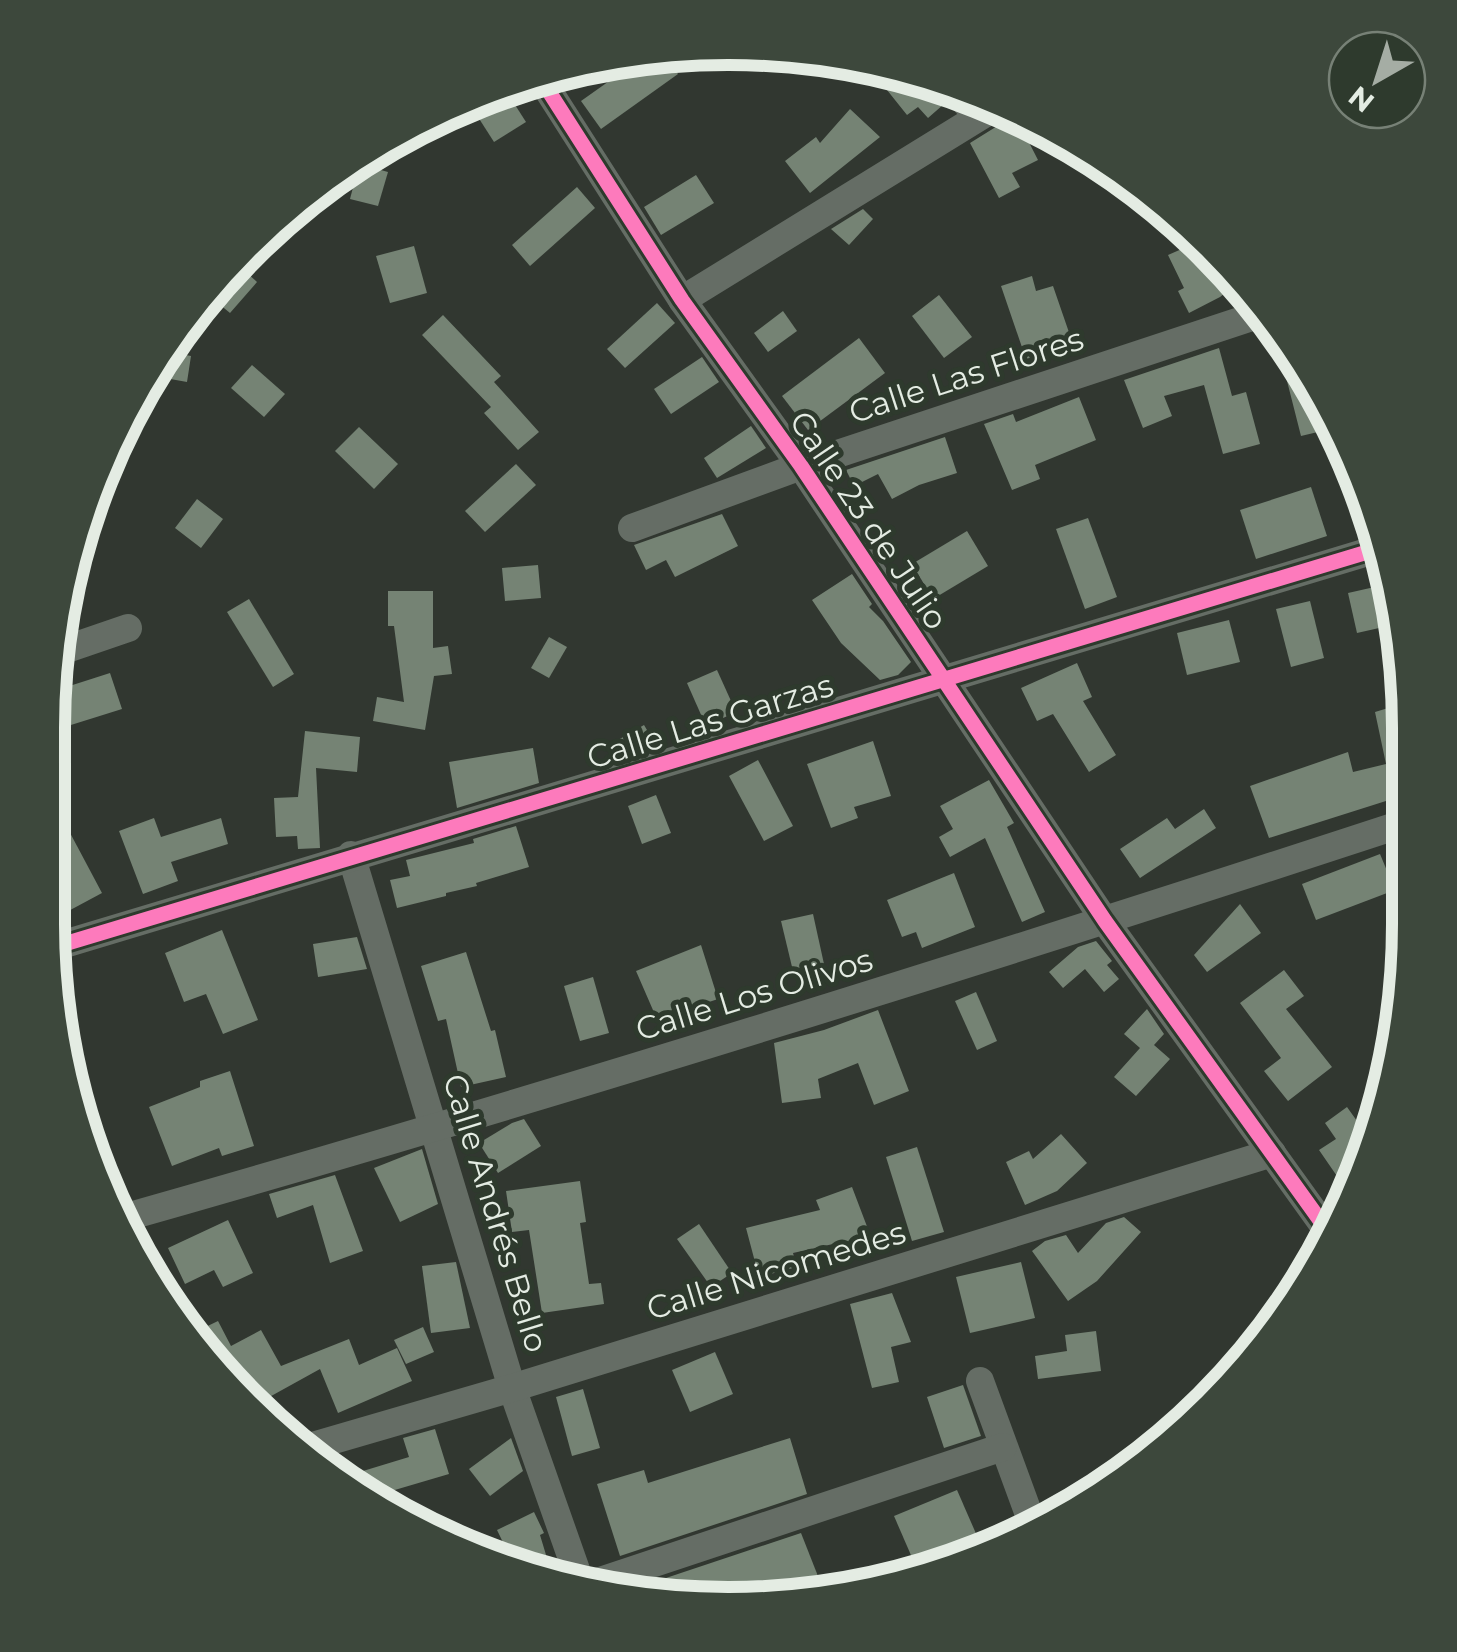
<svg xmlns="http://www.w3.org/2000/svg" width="1457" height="1652" font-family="Montserrat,sans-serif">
<rect width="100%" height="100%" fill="#313730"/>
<g fill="#758374">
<polygon points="663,52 678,74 601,129 581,101 646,55"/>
<polygon points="867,65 926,79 944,104 928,118 918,107 907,115"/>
<polygon points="510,97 526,122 494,142 478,117"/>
<polygon points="850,109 880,137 810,193 785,161 816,137 820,143"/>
<polygon points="1015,115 1038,160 1012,173 1020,187 999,198 970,143"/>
<polygon points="359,164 388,172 378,206 350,199"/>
<polygon points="696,175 714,203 661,235 644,207"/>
<polygon points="577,187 595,208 530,266 512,245"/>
<polygon points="863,209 873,219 849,245 831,229"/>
<polygon points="1200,241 1239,282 1220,297 1189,313 1178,291 1184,288 1168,255"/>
<polygon points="414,246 427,293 390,303 376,256"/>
<polygon points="240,267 257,282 230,313 213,299"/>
<polygon points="1032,276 1036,291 1053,286 1073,344 1026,359 1001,286"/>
<polygon points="939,295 972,337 944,358 912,316"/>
<polygon points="657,303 675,323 625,368 607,349"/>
<polygon points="783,311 797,331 768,352 754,333"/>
<polygon points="443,315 501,376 494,382 539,432 518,450 484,413 491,407 422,335"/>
<polygon points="859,338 885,373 808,430 782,396"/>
<polygon points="1219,348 1232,396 1246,392 1260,444 1223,454 1204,385 1164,396 1172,416 1143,428 1124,380"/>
<polygon points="165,351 191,356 187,382 148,375"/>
<polygon points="702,357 719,382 671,414 654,389"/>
<polygon points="252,365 285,394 264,417 231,388"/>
<polygon points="1305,372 1311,382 1339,427 1301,436 1286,377"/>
<polygon points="1079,397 1096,440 1035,465 1040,479 1012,490 984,424 1013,414 1016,422"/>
<polygon points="751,426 766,448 717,478 704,458"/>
<polygon points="359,427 398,464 374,489 335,451"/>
<polygon points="945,437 957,473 919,485 892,499 878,474 854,486 846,470"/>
<polygon points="516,464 536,485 485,532 465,511"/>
<polygon points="1311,487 1327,536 1256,559 1240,510"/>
<polygon points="197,499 223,519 201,548 175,528"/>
<polygon points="722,514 738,546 675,577 666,560 646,570 634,545"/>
<polygon points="1088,518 1117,597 1085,609 1056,529"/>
<polygon points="967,531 988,566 933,599 912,564"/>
<polygon points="538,565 541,598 505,601 502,568"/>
<polygon points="852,574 872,604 869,607 883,621 911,662 898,675 880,680 841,643 812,600"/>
<polygon points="1379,586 1388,626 1357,633 1348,593"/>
<polygon points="388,591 433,591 433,648 448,646 452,674 434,676 425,730 373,721 377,697 404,702 394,626 388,626"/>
<polygon points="249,599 294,674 273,687 227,612"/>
<polygon points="1310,601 1324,658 1291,667 1276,609"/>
<polygon points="1229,620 1240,662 1187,675 1177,633"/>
<polygon points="549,637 567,647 549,678 531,668"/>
<polygon points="1077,663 1092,697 1083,701 1116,755 1089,772 1053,714 1037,721 1021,688"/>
<polygon points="717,670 736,712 706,726 687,683"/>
<polygon points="110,673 122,709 55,730 57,690"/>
<polygon points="1408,702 1408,794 1269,838 1250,786 1348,752 1353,772 1386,764 1375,712"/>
<polygon points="644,725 656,745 628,756 618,740"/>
<polygon points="305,731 360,737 357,772 316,768 320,848 298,849 297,836 276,837 274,798 298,797"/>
<polygon points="873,741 891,796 854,807 858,818 831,828 807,764"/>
<polygon points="533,748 539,783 457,808 449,762"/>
<polygon points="758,760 793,826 764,841 729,776"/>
<polygon points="989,780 1014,823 1007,827 1045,912 1022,922 985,838 950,857 939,837 953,829 940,806"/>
<polygon points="656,795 671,833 642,844 628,806"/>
<polygon points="52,799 102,893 48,922"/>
<polygon points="1204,809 1216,828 1140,878 1120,849 1167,818 1175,829"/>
<polygon points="154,818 161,837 221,818 228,844 171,862 178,881 143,894 119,831"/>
<polygon points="516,826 529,867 476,883 477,886 446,893 446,896 397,908 390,880 410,876 406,860 474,843 473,839"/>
<polygon points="1380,854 1395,890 1316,920 1302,884"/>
<polygon points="954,873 975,927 922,948 916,932 902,937 887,900"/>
<polygon points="1240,904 1261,933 1207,972 1194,955"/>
<polygon points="813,914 824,964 793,971 781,921"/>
<polygon points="222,930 258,1020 223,1034 206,994 184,1002 165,953"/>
<polygon points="357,937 367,969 318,977 313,944"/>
<polygon points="1096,941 1112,961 1107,965 1119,979 1104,992 1085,969 1063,988 1049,972 1078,947"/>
<polygon points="701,945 718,999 691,1008 689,1003 656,1017 636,971"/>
<polygon points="466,952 491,1031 495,1030 506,1077 461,1087 446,1019 438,1021 421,966"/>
<polygon points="1284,970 1304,996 1286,1009 1332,1067 1288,1101 1264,1071 1281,1058 1240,1003"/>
<polygon points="593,977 609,1033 580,1041 564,986"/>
<polygon points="976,992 997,1041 977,1050 955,1001"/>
<polygon points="1147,1009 1164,1034 1154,1045 1170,1059 1136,1096 1114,1077 1140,1048 1124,1034"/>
<polygon points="878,1010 909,1091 874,1105 858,1063 818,1079 821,1098 782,1103 774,1043 824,1030"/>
<polygon points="230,1071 254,1146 222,1156 219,1148 172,1166 149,1107 200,1087 200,1081"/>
<polygon points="1386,1101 1367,1152 1350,1195 1319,1150 1336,1139 1325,1123 1347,1107 1357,1121"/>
<polygon points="524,1119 541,1146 498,1173 479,1143 512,1123"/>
<polygon points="1061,1134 1087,1163 1057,1191 1025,1205 1006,1162 1029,1151 1033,1159"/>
<polygon points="917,1147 944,1232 912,1241 886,1157"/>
<polygon points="422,1149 438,1204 400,1222 374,1168"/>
<polygon points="335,1175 363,1251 330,1263 313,1205 277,1218 269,1194"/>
<polygon points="580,1181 586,1222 580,1223 589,1284 601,1283 604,1304 542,1313 529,1230 512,1232 506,1191"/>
<polygon points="852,1187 871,1237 835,1250 833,1244 793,1253 797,1267 759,1277 746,1228 820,1210 816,1200"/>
<polygon points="1124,1217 1141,1232 1097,1281 1068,1301 1032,1251 1045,1241 1066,1235 1078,1253 1106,1223"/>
<polygon points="228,1220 253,1273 223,1287 214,1270 185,1284 168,1248"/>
<polygon points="699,1224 732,1273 711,1287 677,1239"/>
<polygon points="456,1262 470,1328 431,1333 422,1266"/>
<polygon points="1021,1262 1035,1318 970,1333 956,1277"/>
<polygon points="892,1293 911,1342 891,1347 899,1382 872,1388 850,1304"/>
<polygon points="218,1321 231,1346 261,1330 281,1366 349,1339 359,1365 397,1348 412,1381 338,1413 320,1369 253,1406 216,1372 191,1334"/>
<polygon points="423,1327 434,1352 406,1364 394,1340"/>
<polygon points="1096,1331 1101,1371 1038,1379 1035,1356 1067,1351 1065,1335"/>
<polygon points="715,1352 733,1394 690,1412 672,1370"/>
<polygon points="963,1385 981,1436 944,1448 927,1397"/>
<polygon points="583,1389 600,1448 572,1456 556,1397"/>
<polygon points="435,1429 449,1474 371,1497 363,1471 409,1457 403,1438"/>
<polygon points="511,1438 523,1471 490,1496 469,1469"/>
<polygon points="790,1438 807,1494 620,1556 597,1484 644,1470 648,1483"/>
<polygon points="957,1490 984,1552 920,1576 894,1516"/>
<polygon points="534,1512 544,1533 540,1535 553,1578 515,1567 497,1530"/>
<polygon points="801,1533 825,1594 772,1603 631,1594 630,1590"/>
</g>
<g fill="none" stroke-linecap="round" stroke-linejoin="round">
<g stroke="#656d65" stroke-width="28">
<polyline points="539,76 682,300 801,466 1105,921 1332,1237"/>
<polyline points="950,85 978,116"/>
<polyline points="682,300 997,106"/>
<polyline points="1368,503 1389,569"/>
<polyline points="632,528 801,466 1267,312"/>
<polyline points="58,652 128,628"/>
<polyline points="351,855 512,1388 582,1587"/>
<polyline points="51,948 1384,547"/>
<path d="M116 1220C550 1097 980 962 1408 822"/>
<polyline points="980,1381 1035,1531"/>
<polyline points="299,1450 512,1388 1272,1153"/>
<polyline points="582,1587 1003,1447"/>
</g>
<defs>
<g id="cycleway">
<polyline points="539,76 682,300 801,466 1105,921 1332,1237"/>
<polyline points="51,948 1384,547"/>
</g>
</defs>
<use href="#cycleway" stroke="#2e3a2d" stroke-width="21"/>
<use href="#cycleway" stroke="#fd7abc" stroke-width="15"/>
</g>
<g text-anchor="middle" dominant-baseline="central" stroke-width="10" stroke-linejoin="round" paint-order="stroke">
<g font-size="32" fill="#e4ece3" stroke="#2e3a2d">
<text transform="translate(966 375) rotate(-18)">Calle Las Flores</text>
<text transform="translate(869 520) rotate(56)">Calle 23 de Julio</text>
<text transform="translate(710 721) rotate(-17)">Calle Las Garzas</text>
<text transform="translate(754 994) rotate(-17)">Calle Los Olivos</text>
<text transform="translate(496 1213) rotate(73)">Calle Andrés Bello</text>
<text transform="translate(776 1270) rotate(-17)">Calle Nicomedes</text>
</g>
</g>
<path d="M0 0H1457V1652H0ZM728 65H729A663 663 0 0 1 1392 728V924A663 663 0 0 1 729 1587H728A663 663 0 0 1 65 924V728A663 663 0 0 1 728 65Z" fill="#3d483c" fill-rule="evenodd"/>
<path fill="none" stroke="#e4ece3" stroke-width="12" d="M728 65H729A663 663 0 0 1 1392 728V924A663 663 0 0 1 729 1587H728A663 663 0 0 1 65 924V728A663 663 0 0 1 728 65Z"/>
<g transform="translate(1377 80) rotate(219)"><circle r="48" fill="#2e3a2d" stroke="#778176" stroke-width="2.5"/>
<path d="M0-8L18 38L0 25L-18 38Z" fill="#a5ada4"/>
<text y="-15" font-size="28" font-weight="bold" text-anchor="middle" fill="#e4ece3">N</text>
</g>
</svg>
